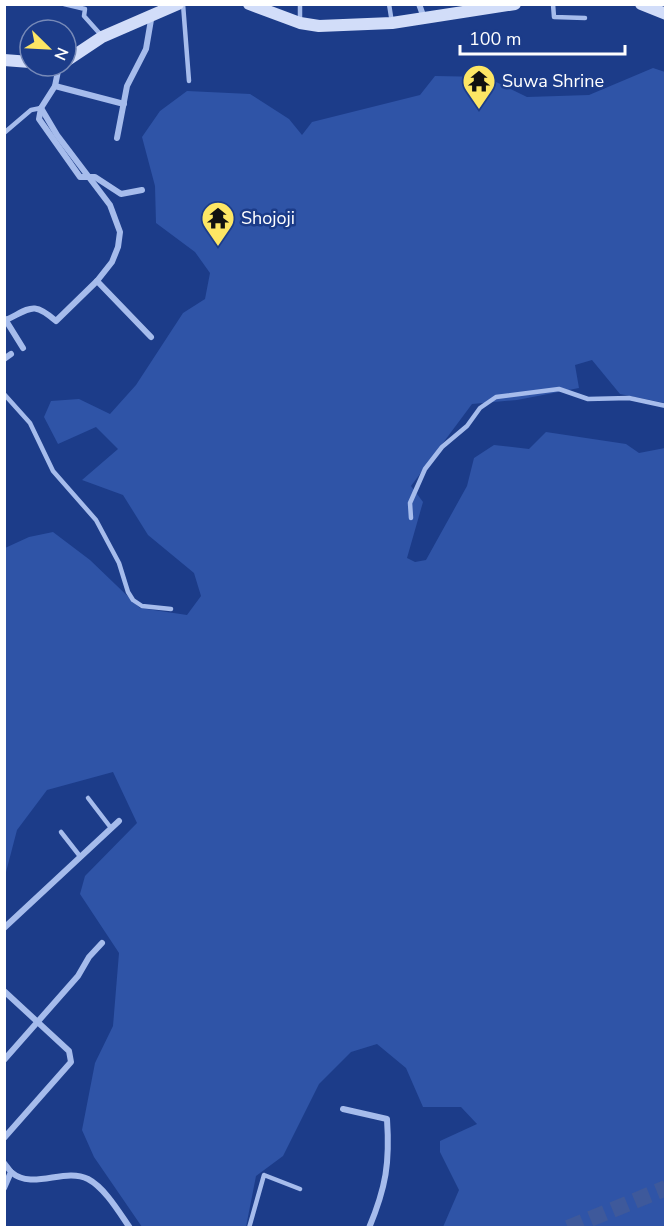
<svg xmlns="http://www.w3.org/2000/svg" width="670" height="1232" font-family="'Nunito Sans',sans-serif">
<rect width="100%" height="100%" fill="#1c3c89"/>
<polygon fill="#2f54a7" points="653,68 665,72 665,403 620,394 592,360 575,365 579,388 517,400 472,404 411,486 423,502 407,558 415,562 426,560 467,486 474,458 494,445 529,449 546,432 626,444 639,453 665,448 665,1227 443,1227 459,1190 440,1152 440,1141 477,1124 461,1107 423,1107 406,1068 377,1044 351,1052 319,1084 283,1156 256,1176 246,1227 142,1227 94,1157 82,1130 95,1063 113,1026 119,953 80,894 85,876 137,823 113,772 47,790 17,830 5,876 5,548 29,537 53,532 90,560 140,608 187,615 201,596 194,573 148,535 123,495 82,480 118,449 96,427 58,444 44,417 51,401 79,399 110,414 136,385 183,313 205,299 210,273 195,252 156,223 155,186 142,137 160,111 187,91 250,94 289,119 302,135 312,122 420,95 435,76 486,77 527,97 589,95"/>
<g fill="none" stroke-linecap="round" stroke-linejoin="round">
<polyline stroke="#3e599b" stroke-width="16" stroke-dasharray="16 8" stroke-linecap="butt" points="568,1228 666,1188"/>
<g stroke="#a6bcec" stroke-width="4.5">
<polyline points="64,4 85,9 84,16 101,35"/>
<polyline points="183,4 189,81"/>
<polyline points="300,4 300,20"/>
<polyline points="389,4 392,23"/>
<polyline points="553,4 554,17 585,18"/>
<polyline points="4,133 31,110 41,108"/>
<polyline points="4,394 30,423 53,471 96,520 119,563 128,592 133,600 142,606 171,609"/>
<polyline points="411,518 410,503 425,469 442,447 467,426 480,408 496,397 559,389 588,399 629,398 666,406"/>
<polyline points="88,798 111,828"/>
<polyline points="61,832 79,855"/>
<polyline points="249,1228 264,1175 300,1189"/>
</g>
<g stroke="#a6bcec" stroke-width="6">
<polyline points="419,4 424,18"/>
<polyline points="59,66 55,86 41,108 39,119 80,177 95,177 121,194 142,190"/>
<polyline points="55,86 124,104"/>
<polyline points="117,138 127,86 146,49 152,14"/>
<polyline points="97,281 151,337"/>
<polyline points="5,319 23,348"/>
<path d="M6 320C31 308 33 301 56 321L97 281 112 262 118 247 120 232 110 205 57 135 41 108"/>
<polyline points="4,359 11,354"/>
<polyline points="4,928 119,821"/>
<polyline points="4,991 69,1051 71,1062 4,1138"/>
<polyline points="4,1060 78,976 89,957 102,943"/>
<path d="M343 1109 387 1119C390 1163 386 1187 369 1228"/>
<polyline points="4,1163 11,1172 4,1188"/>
<path d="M11 1172C33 1191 64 1167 88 1179 105 1188 119 1212 130 1228"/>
</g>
<g stroke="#d2ddf9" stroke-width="12">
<polyline points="249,4 300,23 319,26 392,23 515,4"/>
<polyline points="641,4 666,14"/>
<polyline points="4,60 30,62"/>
<polyline points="66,61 102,37 178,4"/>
</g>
</g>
<defs>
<symbol id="temple-pin" viewBox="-11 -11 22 30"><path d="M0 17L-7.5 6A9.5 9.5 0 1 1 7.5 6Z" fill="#fde664" stroke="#1c3c89"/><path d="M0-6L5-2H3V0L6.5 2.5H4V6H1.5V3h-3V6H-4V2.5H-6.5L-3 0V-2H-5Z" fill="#111"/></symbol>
</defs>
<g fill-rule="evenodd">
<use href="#temple-pin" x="460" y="62" width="38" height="52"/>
<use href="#temple-pin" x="199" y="199" width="38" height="52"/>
</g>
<g text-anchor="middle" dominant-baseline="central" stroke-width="5" stroke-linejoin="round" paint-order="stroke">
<g font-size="18" fill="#fff" stroke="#1c3c89" text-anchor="start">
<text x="502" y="81">Suwa Shrine</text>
<text x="241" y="218">Shojoji</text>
</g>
</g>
<rect width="670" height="1232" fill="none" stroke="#ffffff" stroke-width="12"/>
<g transform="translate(48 48) rotate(114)"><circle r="28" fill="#1c3c89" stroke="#778ab8" stroke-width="1.5"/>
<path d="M0-4.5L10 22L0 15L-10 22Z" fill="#fde664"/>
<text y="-9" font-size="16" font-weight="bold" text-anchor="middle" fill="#ffffff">N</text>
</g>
<path d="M460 45v9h165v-9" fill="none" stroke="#ffffff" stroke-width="3"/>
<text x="469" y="45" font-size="18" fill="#ffffff" stroke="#1c3c89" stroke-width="4.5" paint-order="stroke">100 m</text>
</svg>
